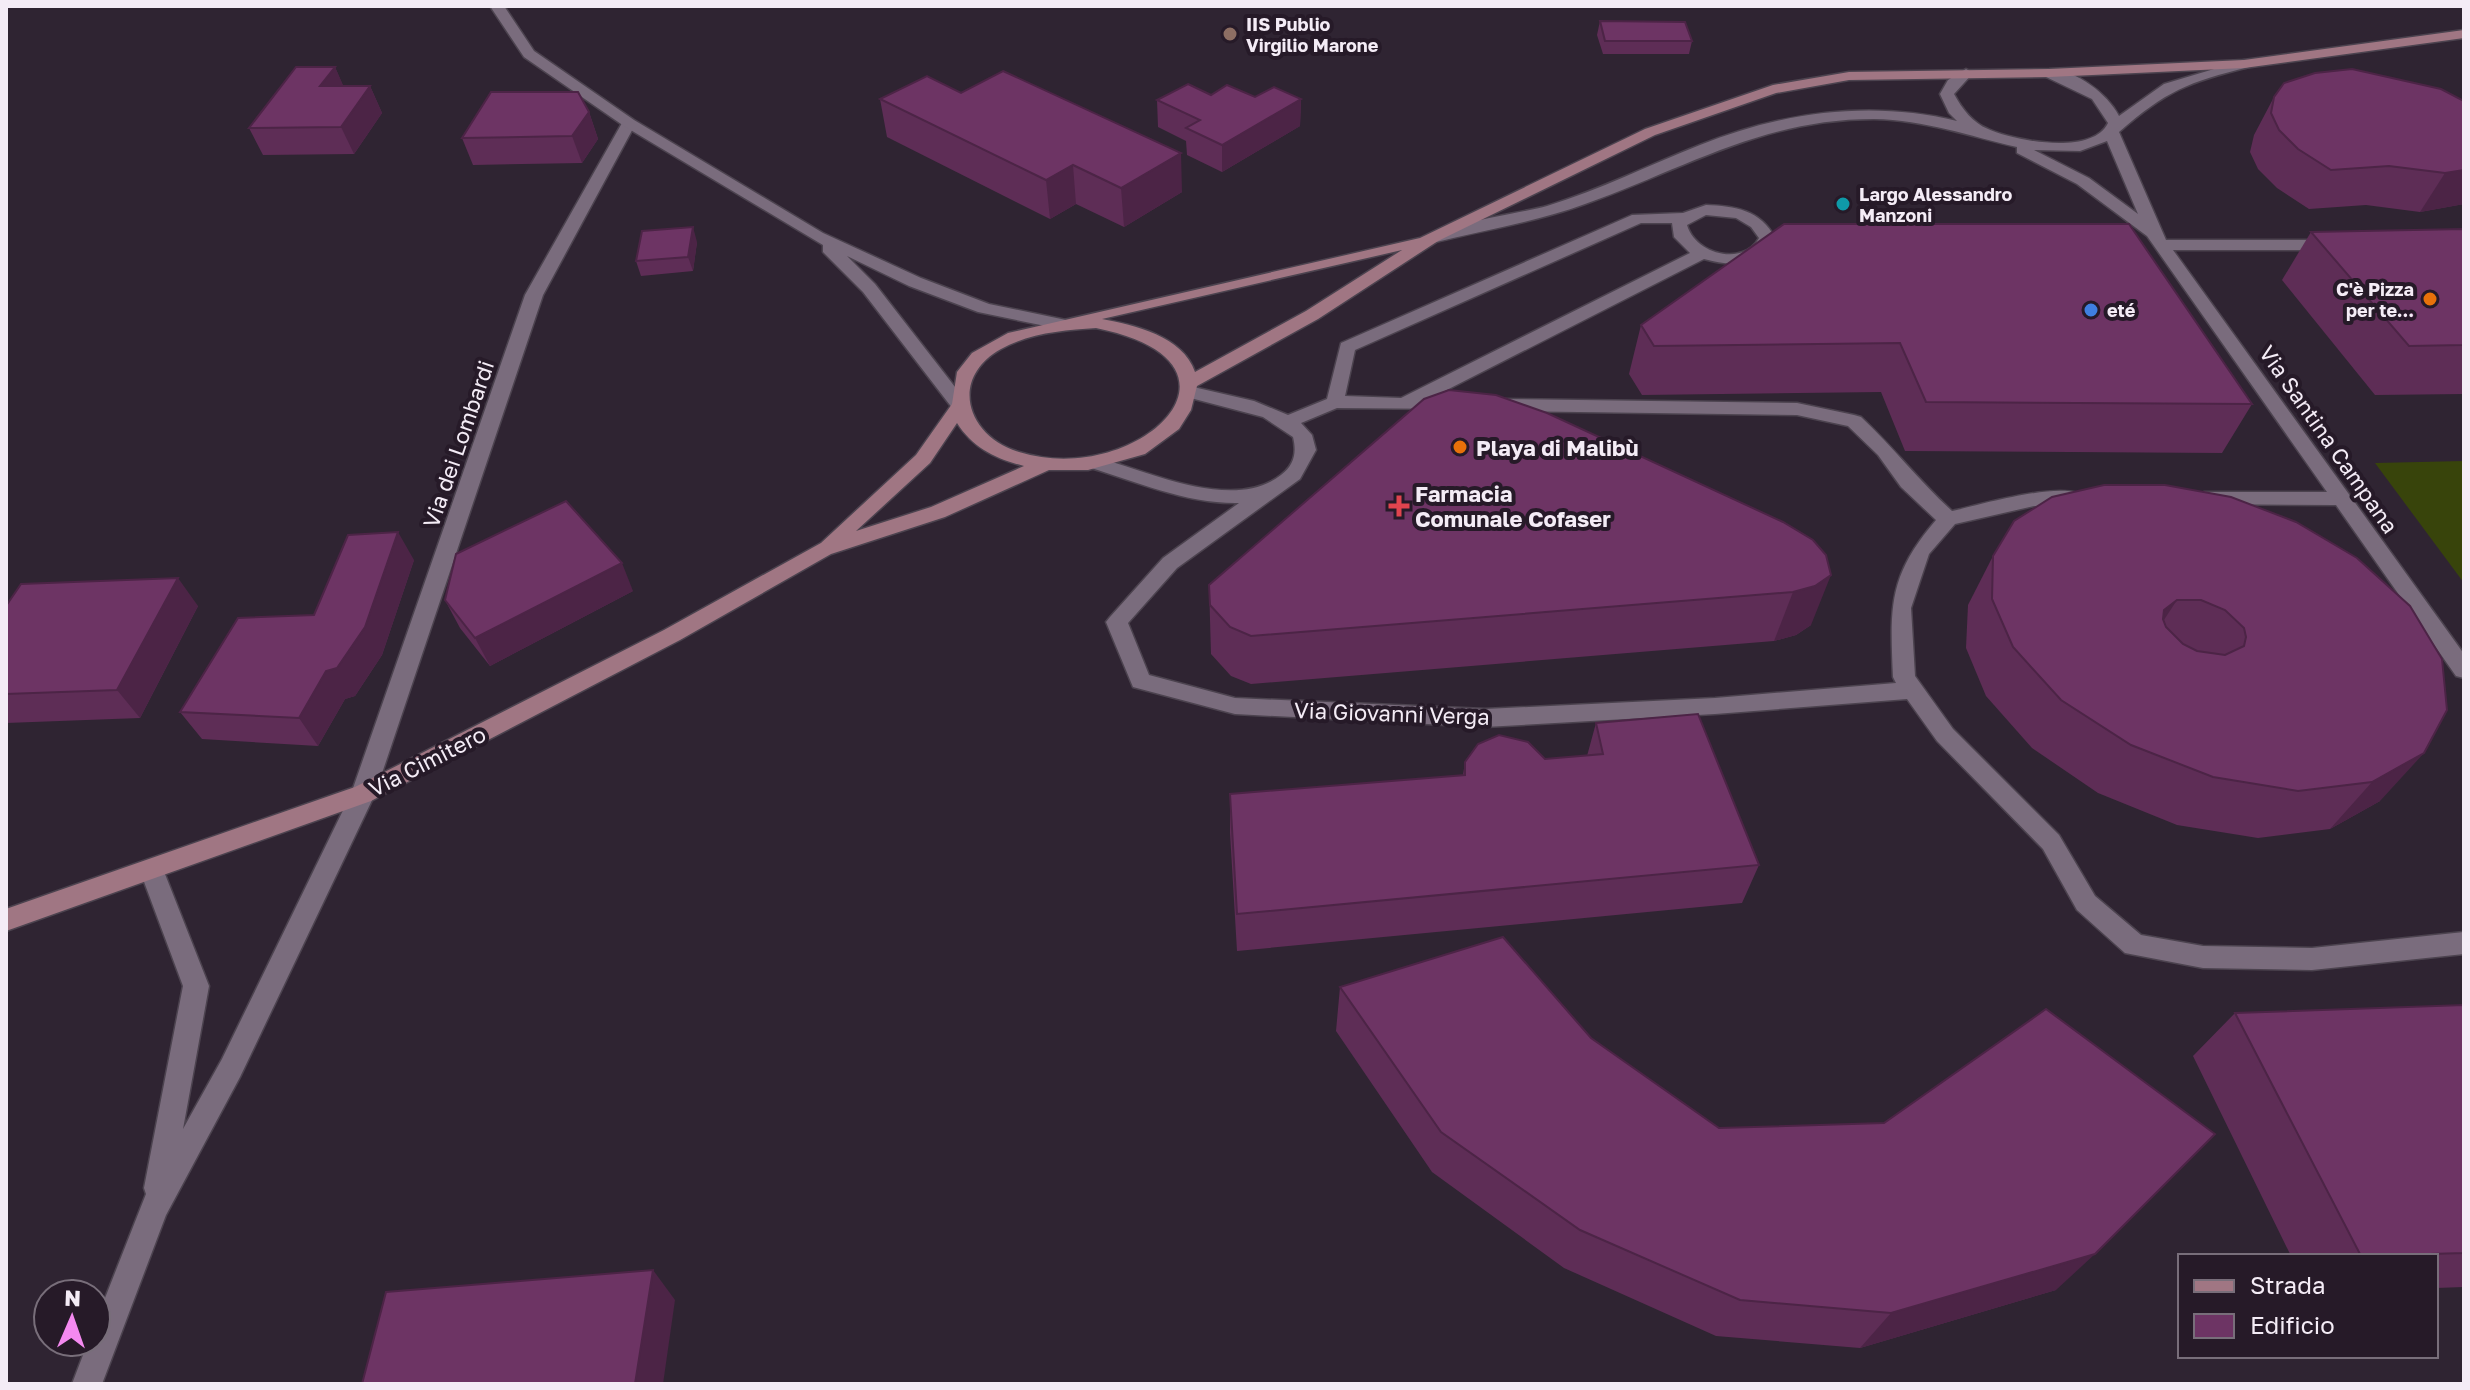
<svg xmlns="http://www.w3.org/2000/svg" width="2470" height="1390" font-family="'Golos Text',sans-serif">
<rect width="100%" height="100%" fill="#2f2432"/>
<polygon fill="#38440b" points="2464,461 2464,583 2375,463"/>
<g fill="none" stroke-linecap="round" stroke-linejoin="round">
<defs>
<g id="minor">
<path d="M2244 60 2251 64 2249 67C2188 82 2166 91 2119 132L2166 240H2333L2341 245 2333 250H2173L2464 654V678L2456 676 2336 505 2197 504 2194 499 2204 492H2327L2147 236 2077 184 2017 153V147C1969 136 1925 120 1874 119 1763 119 1686 168 1585 204 1536 222 1483 230 1432 243L1424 238C1438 225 1522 213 1547 206 1600 190 1649 165 1700 145 1782 112 1871 100 1957 121L1949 113 1940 94 1948 80 1966 69 1973 73 1954 94C1962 109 1973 123 1988 129 2015 141 2092 156 2108 123L2092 99 2044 76V70C2072 66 2107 93 2119 116L2164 84ZM2107 141 2138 214 2089 178 2034 150 2080 151Z"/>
<polygon points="629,119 636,123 543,295 375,794 240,1077 166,1215 102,1384 72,1384 88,1342 96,1342 96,1321 146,1194 144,1188 183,986 140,871 143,864 152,861 161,864 209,986 183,1129 222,1059 351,794 525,295 622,123"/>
<path d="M1706 205C1735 206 1761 210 1775 238 1761 267 1732 267 1704 259L1429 399 1455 401V409L1337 408 1301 423 1312 435 1316 450 1300 479 1177 568 1128 623 1149 675 1235 698 1485 709 1715 698 1896 683 1893 677C1890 607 1888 576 1936 520L1901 487 1878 455 1848 426 1797 415 1498 411 1489 405 1498 399 1797 403 1854 415 1861 417C1893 447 1919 481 1952 511 1977 506 2071 477 2088 499L2078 506H2034L1955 524 1929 554 1911 608 1915 676 1953 729 2059 835 2095 896 2141 935 2203 946 2312 948 2464 932V954L2312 970 2203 968 2125 953 2077 910 2043 849 1937 741 1907 699 1715 714 1485 727 1235 714 1133 687 1106 622 1110 617 1163 558 1239 503C1187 504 1137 482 1088 467L1085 463 1088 459 1095 457C1146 470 1233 513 1281 475 1294 465 1297 453 1293 437L1263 417 1183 396V388L1189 386 1254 401 1288 415 1327 399 1341 343 1632 215 1683 213ZM1706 215 1736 218 1751 227 1759 238C1743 267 1695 254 1687 225ZM1641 223H1672L1674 237 1690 253 1401 398 1345 396 1355 350Z"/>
</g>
<polygon id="tertiary" points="490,6 504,6 534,51 634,120 823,233 921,278 989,304 1066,320 1069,324 1060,329 978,312 909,286 847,256 875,284 969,405 967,409 953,409 863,292 823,252 823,245 624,126 524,57"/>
<path id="secondary" d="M2464 30V38L2244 68 2049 77 1849 80 1776 93 1655 135 1438 241 1318 319 1197 386 1191 410 1179 429 1145 454 1088 470H1049L945 517 831 554 680 640 371 801 6 931V909L355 787 664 630 821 543 916 455 952 404 957 372 972 353 1008 333 1420 238 1645 129 1773 85 1849 72 2049 69 2244 60ZM1402 250 1306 311 1195 372C1183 336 1134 325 1102 319ZM1096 328C1270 363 1137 489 1019 452 966 436 949 378 1001 349 1030 333 1064 330 1096 328ZM957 423C973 448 996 459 1024 466L931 507 856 531 930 463Z"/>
</defs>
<use href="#minor" stroke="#4c434f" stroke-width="3"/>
<use href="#tertiary" stroke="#4c434f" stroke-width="3"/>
<use href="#secondary" stroke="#4c434f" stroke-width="3"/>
<use href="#minor" fill="#7a6c7d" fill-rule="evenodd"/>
<use href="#tertiary" fill="#7a6c7d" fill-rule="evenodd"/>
<use href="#secondary" fill="#a07683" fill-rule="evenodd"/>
</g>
<g fill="#5e2d56">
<polygon points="1600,21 1692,41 1689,54 1603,54 1597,35"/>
<polygon points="335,67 343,86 370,86 382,113 354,154 263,155 249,128"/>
<polygon points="961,93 1182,192 1124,227 1076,204 1050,219 887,137 880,99"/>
<polygon points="1211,95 1301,99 1300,126 1222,172 1187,155 1186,141 1158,127 1157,100"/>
<polygon points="2274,97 2464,101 2464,204 2420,212 2366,205 2309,209 2277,188 2258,169 2250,152 2254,135"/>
<polygon points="589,112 598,139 582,163 473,165 462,138"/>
<polygon points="1784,224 2252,404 2222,453 1905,451 1881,392 1642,395 1629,374 1641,325"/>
<polygon points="2464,229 2464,394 2375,395 2282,280 2311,232"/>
<polygon points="697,242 693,271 641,276 636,261"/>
<polygon points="1783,522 1811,625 1796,635 1774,641 1251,684 1231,676 1211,654 1209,585"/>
<polygon points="2296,522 2380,801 2330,829 2258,838 2177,825 2098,793 2032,748 1986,696 1966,648 1968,605 1993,556"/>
<polygon points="414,560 382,655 355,696 345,699 318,746 202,739 180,712"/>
<polygon points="633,591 490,666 460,628 445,600"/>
<polygon points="6,606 198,606 140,718 6,723"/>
<polygon points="1596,723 1759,865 1742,903 1237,951 1230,833 1230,794 1463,775 1465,762 1545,759 1587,756"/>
<polygon points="1340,987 1591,1038 1719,1128 2056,1290 1860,1348 1716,1336 1564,1268 1432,1172 1336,1031"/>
<polygon points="2464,1005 2464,1287 2436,1288 2436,1256 2291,1256 2193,1056 2235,1013"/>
</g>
<g fill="#4c2446">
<polygon points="335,67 347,94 320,86"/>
<polygon points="370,86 382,113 354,154 341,127"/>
<polygon points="1301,99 1300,126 1222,172 1222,145"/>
<polygon points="589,112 598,139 582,163 572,136"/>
<polygon points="1181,153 1182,192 1124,227 1121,188"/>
<polygon points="1073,165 1076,204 1050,219 1046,180"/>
<polygon points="2464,170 2464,204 2420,212 2445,173"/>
<polygon points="693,227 697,242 693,271 688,257"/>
<polygon points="398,532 414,560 382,655 355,696 345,699 318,746 299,718 326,671"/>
<polygon points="622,563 633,591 490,666 475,638"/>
<polygon points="1831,575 1811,625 1796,635 1774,641 1793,592"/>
<polygon points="178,578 198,606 140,718 117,690"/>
<polygon points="2177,600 2145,649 2164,610"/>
<polygon points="2424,753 2380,801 2330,829 2372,782"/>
<polygon points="2095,1254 2056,1290 1860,1348 1891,1313"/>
<polygon points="653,1270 675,1300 663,1384 635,1384"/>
</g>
<g fill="#6d3464" stroke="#4c2446" stroke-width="2" fill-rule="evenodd">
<polygon points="1600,21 1685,22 1692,41 1605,41"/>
<polygon points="296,67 335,67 320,86 370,86 341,127 249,128"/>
<polygon points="2352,69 2441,89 2464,101 2464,170 2445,173 2389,166 2331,170 2298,149 2279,130 2271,113 2274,97 2284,83 2315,73"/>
<polygon points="1003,71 1181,153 1121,188 1073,165 1046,180 880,99 927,76 961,93"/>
<polygon points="1188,84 1211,95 1227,85 1255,97 1274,87 1301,99 1222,145 1186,128 1200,120 1157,100"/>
<polygon points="491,92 578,92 589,112 572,136 462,138"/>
<polygon points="1784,224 2129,224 2252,404 1926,402 1900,343 1654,346 1641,325"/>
<polygon points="693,227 688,257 636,261 642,231"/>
<polygon points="2464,229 2464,345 2409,346 2311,232"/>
<polygon points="1449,390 1496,395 1547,413 1783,522 1813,540 1826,555 1831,575 1815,586 1793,592 1251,636 1230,627 1210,605 1209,585 1424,399"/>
<path d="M2104 485H2165L2231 497 2296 522 2357 558 2410 606 2442 659 2447 710 2424 753 2372 782 2298 791 2213 777 2131 745 2061 700 2013 647 1992 599 1993 556 2014 521 2052 497ZM2177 600H2201L2225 610 2244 628 2246 637 2244 646 2225 655 2197 651 2183 644 2166 627 2163 619 2164 610Z"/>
<polygon points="566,501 622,563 475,638 445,600 456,554"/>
<polygon points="398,532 365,627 337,668 326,671 299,718 180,712 238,618 314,615 348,535"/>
<polygon points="178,578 117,690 6,694 6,606 21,584"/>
<polygon points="1698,714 1759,865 1237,914 1230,794 1465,775 1465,762 1478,744 1499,735 1528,742 1545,759 1603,754 1596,723"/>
<polygon points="1503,937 1591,1038 1719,1128 1884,1123 2046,1009 2215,1134 2095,1254 1891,1313 1740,1300 1580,1230 1441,1132 1340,987"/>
<polygon points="2464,1005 2464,1253 2361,1256 2235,1013"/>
<polygon points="653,1270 635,1384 362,1384 386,1292"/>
</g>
<circle fill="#8d6e63" stroke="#261a28" stroke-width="3" cx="1230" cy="34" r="8"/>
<circle fill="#0f9aa8" stroke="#261a28" stroke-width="3" cx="1843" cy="204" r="8"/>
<g fill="#e8710a" stroke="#261a28" stroke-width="3">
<circle cx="2430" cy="299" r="8"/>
<circle cx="1460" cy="447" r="8"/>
</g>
<circle fill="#3f7fe0" stroke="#261a28" stroke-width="3" cx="2091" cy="310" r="8"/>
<path fill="#e0444e" stroke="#261a28" stroke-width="3" d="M1395 494h8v8h8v8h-8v8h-8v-8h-8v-8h8z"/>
<g text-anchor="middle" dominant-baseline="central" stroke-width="8" stroke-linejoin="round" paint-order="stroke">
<g font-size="18" font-weight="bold" fill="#f4ecf6" stroke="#261a28" text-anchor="start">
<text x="1246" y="24">IIS Publio<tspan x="1246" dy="21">Virgilio Marone</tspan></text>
<text x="1859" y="194">Largo Alessandro<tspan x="1859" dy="21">Manzoni</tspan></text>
<text x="2414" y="289" text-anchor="end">C'è Pizza<tspan x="2414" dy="21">per te...</tspan></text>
<text x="2107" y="310">eté</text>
</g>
<g font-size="22" fill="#f4ecf6" stroke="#261a28">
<text transform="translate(2329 439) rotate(55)">Via Santina Campana</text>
<text transform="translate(458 444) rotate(-71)">Via dei Lombardi</text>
<text transform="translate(1392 713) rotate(2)">Via Giovanni Verga</text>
<text transform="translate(427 761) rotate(-27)">Via Cimitero</text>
</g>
<g font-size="22" font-weight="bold" fill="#f4ecf6" stroke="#261a28" text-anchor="start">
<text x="1476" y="447">Playa di Malibù</text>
<text x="1415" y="493">Farmacia<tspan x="1415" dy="25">Comunale Cofaser</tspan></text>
</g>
</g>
<rect width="2470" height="1390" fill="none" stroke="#f4ecf6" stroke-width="16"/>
<rect x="2178" y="1254" width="260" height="104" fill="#261a28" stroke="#786e7a" stroke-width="2"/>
<rect x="2194" y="1280" width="40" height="12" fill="#a07683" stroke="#786e7a" stroke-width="2"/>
<text x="2250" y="1294" font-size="24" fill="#f4ecf6">Strada</text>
<rect x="2194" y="1314" width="40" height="24" fill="#6d3464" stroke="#786e7a" stroke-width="2"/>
<text x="2250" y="1334" font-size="24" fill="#f4ecf6">Edificio</text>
<g transform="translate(72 1318) rotate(2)"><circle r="38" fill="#261a28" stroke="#786e7a" stroke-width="2"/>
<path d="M0-6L14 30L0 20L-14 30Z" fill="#f489f0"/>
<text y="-12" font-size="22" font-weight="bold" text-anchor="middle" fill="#f4ecf6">N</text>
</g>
</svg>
